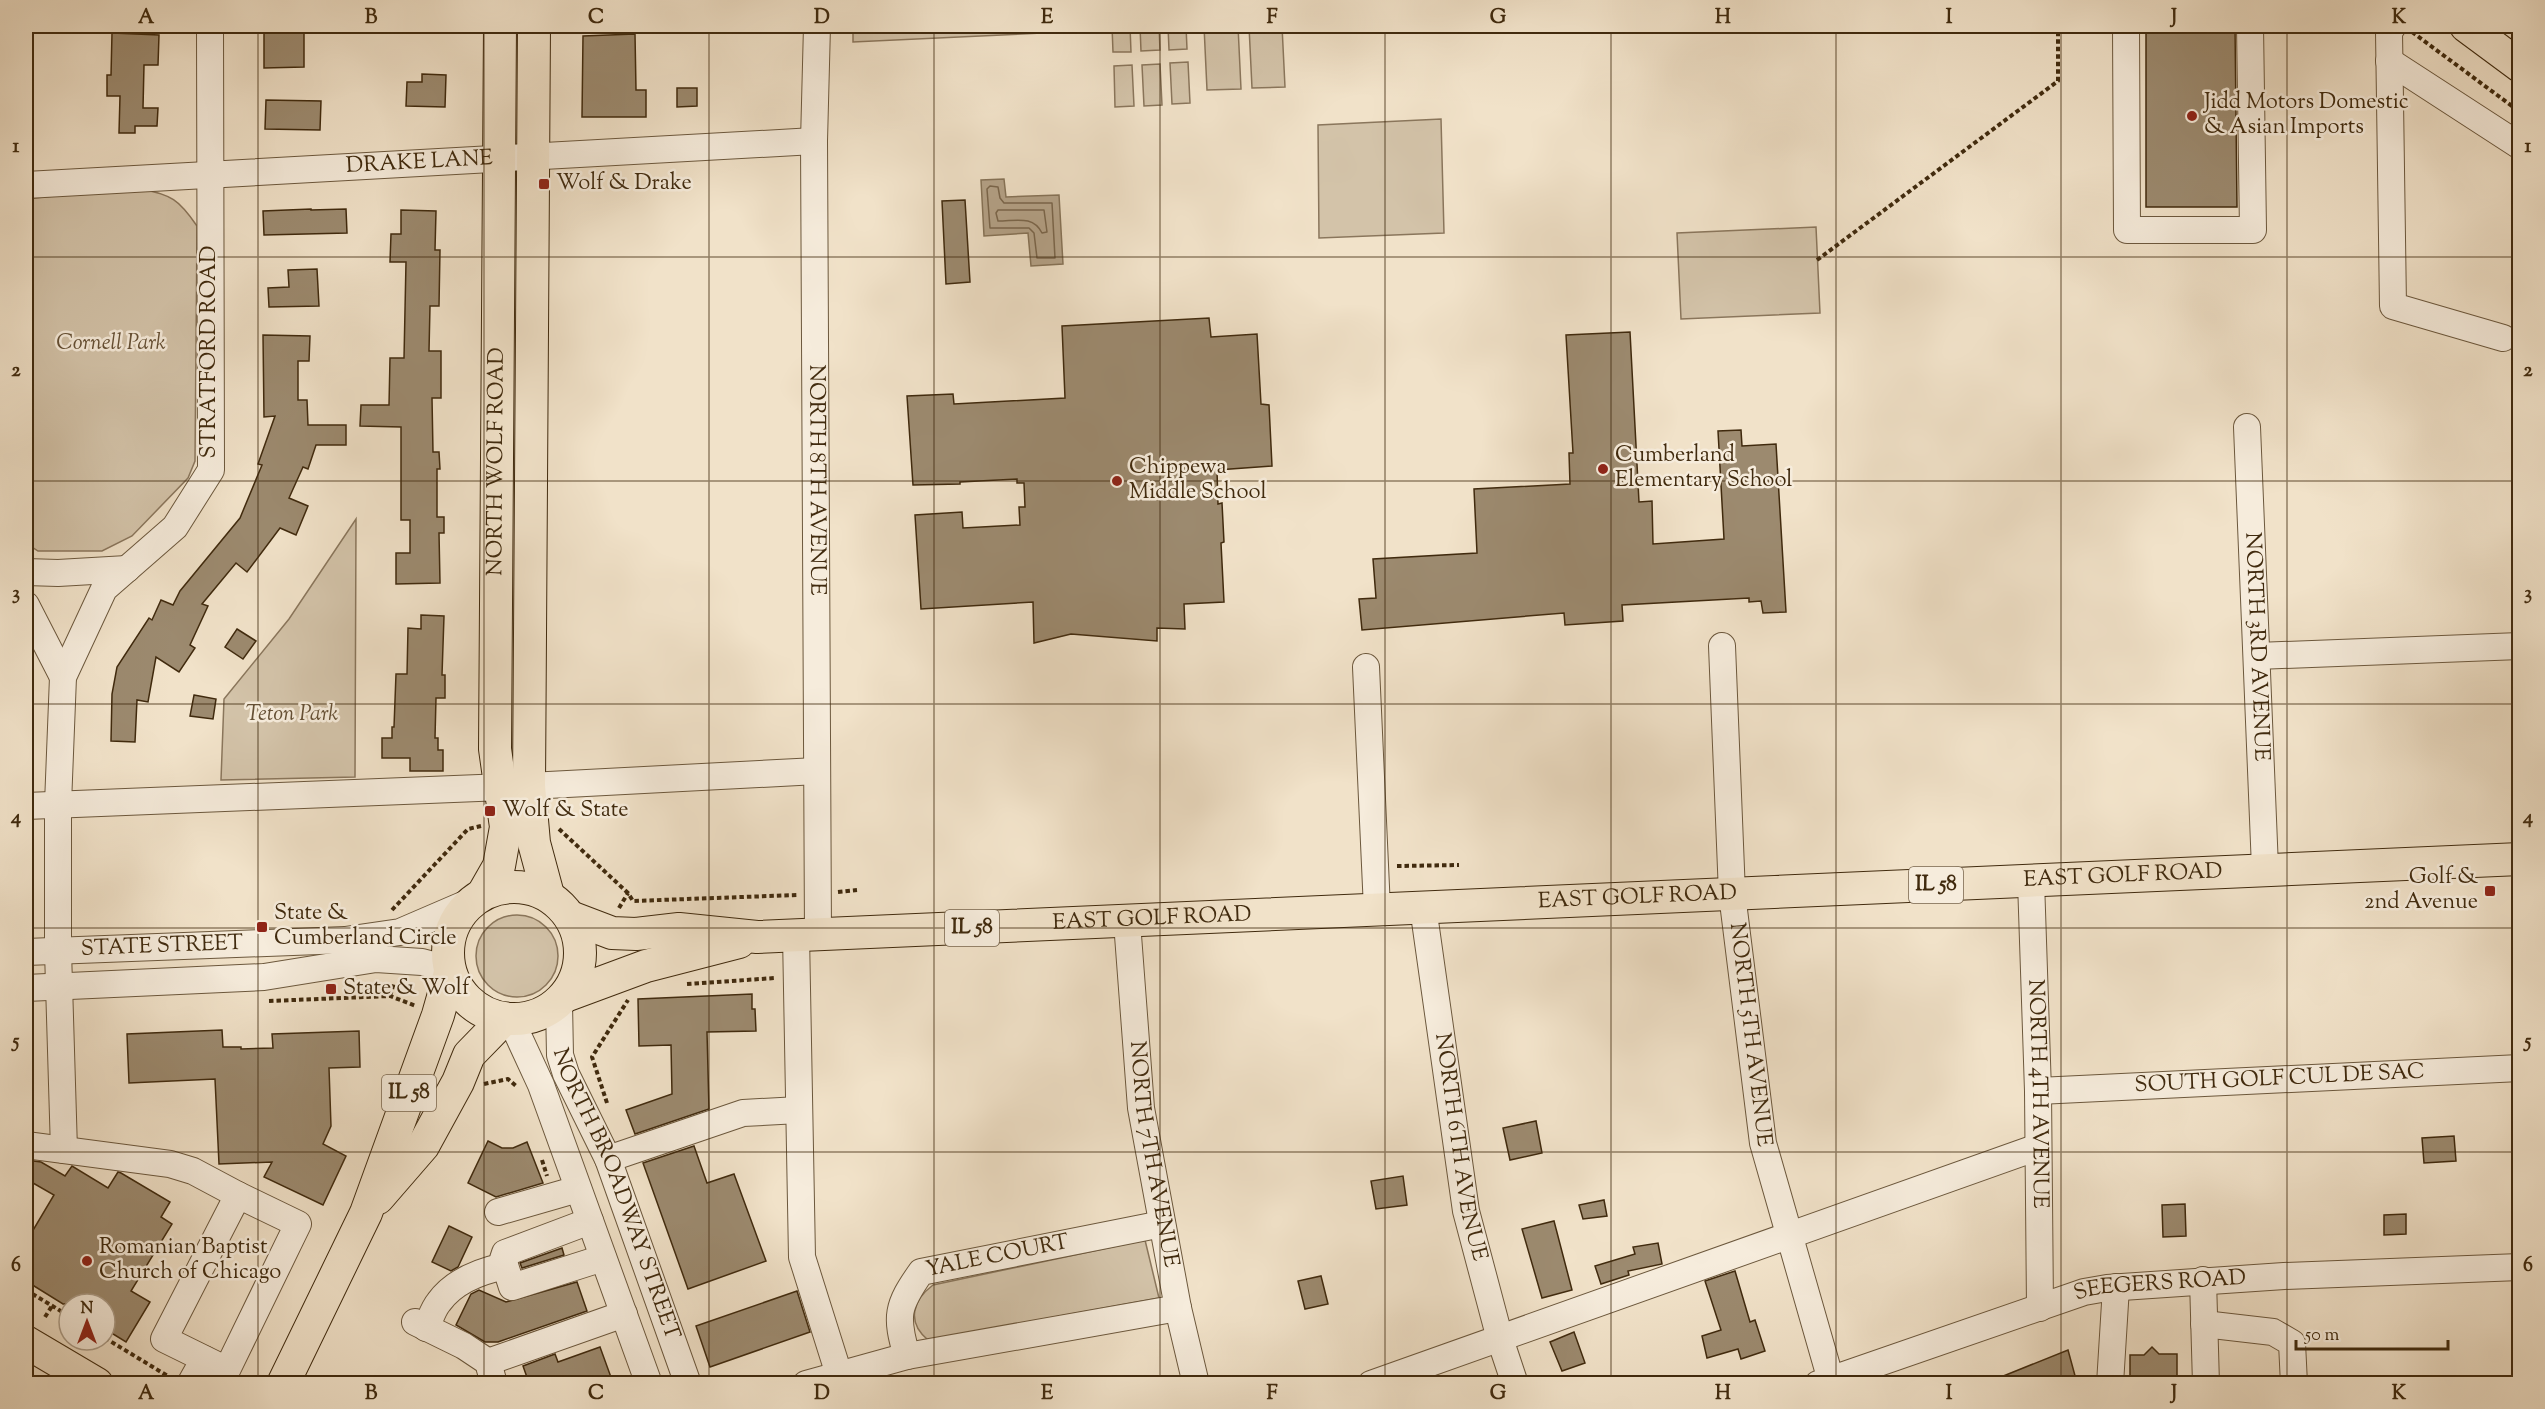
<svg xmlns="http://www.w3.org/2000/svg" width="2545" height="1409" font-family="'Sorts Mill Goudy',serif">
<rect width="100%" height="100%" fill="#f1e2c9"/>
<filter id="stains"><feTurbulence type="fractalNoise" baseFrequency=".00333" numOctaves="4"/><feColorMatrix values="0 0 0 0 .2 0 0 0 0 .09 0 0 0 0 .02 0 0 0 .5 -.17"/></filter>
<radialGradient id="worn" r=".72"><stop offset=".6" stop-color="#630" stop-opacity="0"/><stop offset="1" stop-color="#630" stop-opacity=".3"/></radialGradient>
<g fill="#d3c3a9" stroke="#8a765c" stroke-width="1.5">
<polygon points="853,26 1088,26 1084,31 853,42"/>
<polygon points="1112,26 1130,26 1131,52 1113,52"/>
<polygon points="1140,26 1159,26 1160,50 1141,51"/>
<polygon points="1168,26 1186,26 1187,49 1169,50"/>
<polygon points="1204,26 1238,26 1241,89 1207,90"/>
<polygon points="1249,26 1282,26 1285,87 1252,88"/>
<polygon points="1188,62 1190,103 1172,104 1170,63"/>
<polygon points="1160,64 1162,105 1144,106 1142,65"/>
<polygon points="1132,65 1134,106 1115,107 1114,66"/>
<polygon points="1441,119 1444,233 1319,238 1318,125"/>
<path d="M135 187C170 196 176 195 197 226L195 461 188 478 132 536 102 551H38L26 543V199Z"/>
<polygon points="1816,227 1820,313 1681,319 1677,233"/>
<polygon points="356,519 355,777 221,780 224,699 289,619"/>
<circle cx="517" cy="956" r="41"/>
<path d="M1145 1240 1159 1298 928 1340C906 1322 913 1300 933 1285Z"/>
</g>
<polygon fill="#b5a389" stroke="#867358" stroke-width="1.5" points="1004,179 1006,197 1059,195 1063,264 1031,266 1028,233 984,236 981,180"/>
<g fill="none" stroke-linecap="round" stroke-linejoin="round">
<g stroke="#7a664c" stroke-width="1.5">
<polygon points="990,186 998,187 1000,198 1004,203 1052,203 1055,258 1037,258 1034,233 1029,228 990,228 987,189"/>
<path d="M998 210H1044L1047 232 1042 233C1033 215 1016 221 998 221L996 213Z"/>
</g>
</g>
<g fill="#9c8a6f" stroke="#402a0e" stroke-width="1.5">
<polygon points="264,26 304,26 304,67 264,68"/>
<polygon points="2146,26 2235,26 2237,207 2146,207"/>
<polygon points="112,33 159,35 158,65 144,65 143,108 158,108 157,126 135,126 135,133 119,133 120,96 107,96 107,75 111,75"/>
<polygon points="635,34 636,90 646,90 646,117 582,117 583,36"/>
<polygon points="422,74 446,75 445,107 406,106 407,82 422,82"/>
<polygon points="677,88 697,88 697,106 677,107"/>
<polygon points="266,100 321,101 320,130 265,129"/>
<polygon points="965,200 970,282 946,284 942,201"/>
<polygon points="311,209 311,210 346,209 347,233 264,235 263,211"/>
<polygon points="401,210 436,211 435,250 440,250 439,306 430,306 429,351 441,351 441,398 432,398 433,452 439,452 440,469 437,469 437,517 444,517 444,533 439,533 440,583 396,584 396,553 410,553 410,520 401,520 401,427 360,426 361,405 389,405 390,358 404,358 406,262 390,262 391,234 401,234"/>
<polygon points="317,269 319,306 269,307 268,288 289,287 288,270"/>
<polygon points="1209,318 1211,337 1257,334 1261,404 1269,405 1272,466 1217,470 1218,504 1222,503 1224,542 1221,543 1224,602 1184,604 1185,629 1157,628 1157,641 1071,634 1034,643 1033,602 921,609 915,515 962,512 963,528 1020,525 1019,507 1025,507 1024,483 1017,483 1017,479 960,482 960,484 913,485 907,396 953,394 954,404 1065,398 1062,326"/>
<polygon points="1630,332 1639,502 1652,501 1653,544 1724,539 1718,431 1741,430 1742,446 1776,444 1786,612 1763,613 1761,601 1749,602 1749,598 1622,605 1623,621 1565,625 1564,613 1362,630 1359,599 1376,598 1373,559 1477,553 1474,489 1570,484 1569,453 1573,453 1566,335"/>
<polygon points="263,335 310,336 309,361 298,361 298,400 307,400 308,425 346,425 346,445 316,445 308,469 303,467 289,498 308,506 296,535 280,528 247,572 236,563 202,604 208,606 190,645 195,648 179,672 156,657 148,702 137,700 135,742 111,741 112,694 117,667 149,618 152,620 161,600 173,605 180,591 240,518 262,465 258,464 275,416 264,417"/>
<polygon points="421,615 444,616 442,675 445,675 445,698 436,698 435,738 438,738 438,750 443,750 443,771 410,771 410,758 382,758 382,738 392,738 392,727 394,727 396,674 407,674 408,628 421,629"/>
<polygon points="237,629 256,641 243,659 225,647"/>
<polygon points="194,695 216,699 213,719 190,716"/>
<polygon points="752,994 752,1009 755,1009 756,1031 707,1032 709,1109 635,1134 626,1110 672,1094 671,1045 639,1046 638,999"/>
<polygon points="222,1030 223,1047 241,1047 241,1049 273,1048 272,1034 359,1031 360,1067 329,1068 331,1126 323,1144 346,1156 323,1205 264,1177 272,1162 219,1164 215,1079 129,1083 127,1034"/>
<polygon points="1536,1121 1542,1153 1510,1160 1503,1128"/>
<polygon points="2454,1136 2456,1161 2424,1163 2422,1138"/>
<polygon points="488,1141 502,1148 513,1148 527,1142 543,1183 496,1197 468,1183"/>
<polygon points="694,1146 707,1183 734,1174 766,1261 688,1289 643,1163"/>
<polygon points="26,1160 41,1162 65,1176 72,1166 108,1188 118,1172 121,1173 170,1202 161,1217 172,1224 131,1291 150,1302 126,1342 105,1329 105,1304 63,1304 26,1281 26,1242 54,1195 26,1179"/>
<polygon points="1403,1176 1407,1205 1376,1209 1371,1181"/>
<polygon points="1604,1200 1607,1216 1583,1219 1579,1205"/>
<polygon points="2185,1204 2186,1236 2163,1237 2162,1205"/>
<polygon points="2406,1214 2406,1234 2384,1235 2384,1215"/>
<polygon points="1554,1221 1572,1290 1542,1298 1522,1229"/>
<polygon points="449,1226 472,1237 458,1267 451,1271 432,1262"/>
<polygon points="1658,1243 1662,1264 1628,1271 1629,1275 1601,1284 1595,1266 1635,1254 1633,1247"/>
<polygon points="562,1248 564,1255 522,1268 520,1263"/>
<polygon points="1735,1271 1750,1322 1755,1320 1765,1351 1741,1359 1738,1349 1707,1358 1702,1336 1721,1330 1705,1281"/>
<polygon points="1321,1276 1328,1304 1305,1309 1298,1281"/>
<polygon points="577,1282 587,1311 498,1342 485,1342 456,1325 471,1294 479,1290 506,1302"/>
<polygon points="797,1291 810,1332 710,1367 696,1326"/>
<polygon points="1574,1332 1585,1363 1562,1371 1550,1342"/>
<polygon points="600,1347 612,1380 603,1383 529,1383 523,1366 555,1354 558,1362"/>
<polygon points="2152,1347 2159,1354 2177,1354 2177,1383 2130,1383 2130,1355 2144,1355"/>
<polygon points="2068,1350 2077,1383 1986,1383"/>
</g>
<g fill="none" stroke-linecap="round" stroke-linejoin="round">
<defs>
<g id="minor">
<path id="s1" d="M817 26 814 141 818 934"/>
<polyline points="2126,26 2127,230 2253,230 2250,26"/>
<polyline points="2393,26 2389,32 2393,306 2503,338"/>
<polyline points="2389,61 2520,146"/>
<path id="s2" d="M26 185 814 141"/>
<path id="s3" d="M2247 427 2265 868"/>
<polyline points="26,572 58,573 127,569"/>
<polyline points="26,605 63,677"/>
<path id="s4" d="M1722 646 1732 894 1763 1143 1832 1384"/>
<polyline points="2257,656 2520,646"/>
<polyline points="1366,667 1377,909"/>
<polyline points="26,806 529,786 817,771"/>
<path id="s5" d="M2031 881 2038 1091 2040 1308"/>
<path id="s6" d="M1423 907 1466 1211 1500 1339 1515 1384"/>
<path id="s7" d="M1127 922 1141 1108 1178 1308 1196 1384"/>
<polyline points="796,935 802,1257 842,1384"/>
<path id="s8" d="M26 952 345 940 400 932 472 901"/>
<polyline points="26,988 264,977 376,959 422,962 449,969"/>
<path id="s9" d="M559 1003 560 1055 566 1074 608 1159 688 1384"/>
<polyline points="511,1020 541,1085 649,1384"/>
<path id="s10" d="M2038 1091 2520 1068"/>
<polyline points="26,1145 170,1164 193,1171 238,1195"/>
<polyline points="64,1150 58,951 58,804 63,677 104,589 175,527 211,470 210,26"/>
<polyline points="608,1159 743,1113 799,1110"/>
<polygon points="238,1195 298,1224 227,1370 164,1339"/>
<polyline points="498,1212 578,1189"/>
<polyline points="590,1221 505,1253 503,1259 512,1287 603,1258"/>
<polyline points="2203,1280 2206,1384"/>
<polyline points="415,1322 464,1346 488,1362 494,1384"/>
<polyline points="2204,1324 2273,1332 2292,1343 2294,1384"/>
<path d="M426 1328C430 1320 433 1309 439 1302 454 1281 481 1271 505 1266"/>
<path id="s11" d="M907 1356C895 1316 897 1306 921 1272L1162 1224"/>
<polyline points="488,1362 624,1314"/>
<polyline points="190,1384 204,1359"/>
<polyline points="806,1384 907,1356 1178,1308"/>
<polyline points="1371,1384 2038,1147"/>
<path id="s12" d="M1818 1384 2084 1292 2107 1288 2284 1276 2520 1267"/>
<polyline points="2110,1384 2116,1287"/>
</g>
<g id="major">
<polyline points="534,26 529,786 534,843 548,895"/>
<polyline points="2466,26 2520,66"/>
<circle cx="514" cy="953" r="66"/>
<path id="s13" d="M483 894 499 866 506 827 495 749 500 26"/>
<path id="s14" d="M570 917 612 933 636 934 679 929 757 937 2520 859"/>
<polyline points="565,996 646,966 739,942"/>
<polyline points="378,1198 423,1146 458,1082 469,1055 504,1019"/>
<polyline points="26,1342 97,1384"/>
<polyline points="283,1384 366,1213 438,1015 450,973"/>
</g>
</defs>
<use href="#minor" stroke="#6c583d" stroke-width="28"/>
<use href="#major" stroke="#402a0e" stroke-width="34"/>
<g stroke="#402a0e" stroke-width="4" stroke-dasharray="4.5 3" stroke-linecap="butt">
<polyline points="2412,32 2520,112"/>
<polyline points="1817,260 2058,81 2058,26"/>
<polyline points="559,829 628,893 633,901 797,895"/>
<polyline points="1397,866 1459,865"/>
<polyline points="838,892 857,890"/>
<polyline points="619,908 628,893"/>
<polyline points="392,910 468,829 481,826"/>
<polyline points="687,984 775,978"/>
<polyline points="390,996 394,983"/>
<polyline points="269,1001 390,996 416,1006"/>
<polyline points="484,1084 508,1079 516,1086"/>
<polyline points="607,1103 592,1057 628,1000"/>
<polyline points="542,1160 547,1176"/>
<polyline points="26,1290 69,1316"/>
<polyline points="45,1317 52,1306"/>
<polyline points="105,1338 171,1378"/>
</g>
<use href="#minor" stroke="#f6ecdc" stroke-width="26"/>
<use href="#major" stroke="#f1e2c9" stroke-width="32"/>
</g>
<path fill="none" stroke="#402a0e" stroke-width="1.5" stroke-opacity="0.55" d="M258 26V1384M484 26V1384M709 26V1384M934 26V1384M1160 26V1384M1385 26V1384M1611 26V1384M1836 26V1384M2061 26V1384M2287 26V1384M26 257H2520M26 481H2520M26 704H2520M26 928H2520M26 1152H2520"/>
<g fill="#8f2418" stroke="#f6ecdc" stroke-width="2">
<circle cx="2192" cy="116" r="6"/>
<rect x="538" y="178" width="12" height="12" rx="3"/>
<circle cx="1603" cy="469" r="6"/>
<circle cx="1117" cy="481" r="6"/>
<rect x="484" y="805" width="12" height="12" rx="3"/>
<rect x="2484" y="885" width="12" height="12" rx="3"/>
<rect x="256" y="921" width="12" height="12" rx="3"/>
<rect x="325" y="983" width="12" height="12" rx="3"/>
<circle cx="87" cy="1261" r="6"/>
</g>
<g text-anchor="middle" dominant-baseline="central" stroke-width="5" stroke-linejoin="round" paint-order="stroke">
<g fill="#f6ecdc" stroke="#77644c" stroke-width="1.5">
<rect x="1909" y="867" width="54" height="36" rx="4.5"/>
<rect x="945" y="910" width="54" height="36" rx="4.5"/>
<rect x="382" y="1075" width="54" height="36" rx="4.5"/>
</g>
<g font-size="21" font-weight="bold" fill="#402a0e">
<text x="1936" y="885">IL 58</text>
<text x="972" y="928">IL 58</text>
<text x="409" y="1093">IL 58</text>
</g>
<g font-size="22" fill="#402a0e" stroke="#f6ecdc" text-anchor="start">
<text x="2204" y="103">Jidd Motors Domestic<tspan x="2204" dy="25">&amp; Asian Imports</tspan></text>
<text x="556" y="184">Wolf &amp; Drake</text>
<text x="1615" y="456">Cumberland<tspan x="1615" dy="25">Elementary School</tspan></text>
<text x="1129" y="468">Chippewa<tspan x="1129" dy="25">Middle School</tspan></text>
<text x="502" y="811">Wolf &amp; State</text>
<text x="2478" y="878" text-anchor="end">Golf &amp;<tspan x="2478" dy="25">2nd Avenue</tspan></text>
<text x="274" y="914">State &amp;<tspan x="274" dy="25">Cumberland Circle</tspan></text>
<text x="343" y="989">State &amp; Wolf</text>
<text x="99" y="1248">Romanian Baptist<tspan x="99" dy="25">Church of Chicago</tspan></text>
</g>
<g font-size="22" fill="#402a0e" stroke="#f6ecdc">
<text stroke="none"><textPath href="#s2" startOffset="394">DRAKE LANE</textPath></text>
<text transform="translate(210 352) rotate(-90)">STRATFORD ROAD</text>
<text stroke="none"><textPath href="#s13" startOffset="438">NORTH WOLF ROAD</textPath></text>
<text stroke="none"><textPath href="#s1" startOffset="454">NORTH 8TH AVENUE</textPath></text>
<text stroke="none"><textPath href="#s3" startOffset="220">NORTH 3RD AVENUE</textPath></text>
<text stroke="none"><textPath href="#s14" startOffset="1558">EAST GOLF ROAD</textPath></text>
<text stroke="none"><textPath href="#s14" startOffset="1072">EAST GOLF ROAD</textPath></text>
<text stroke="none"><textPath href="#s14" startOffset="586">EAST GOLF ROAD</textPath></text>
<text stroke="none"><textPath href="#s8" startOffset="136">STATE STREET</textPath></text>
<text stroke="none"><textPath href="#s4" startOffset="390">NORTH 5TH AVENUE</textPath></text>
<text stroke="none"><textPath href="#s10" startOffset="242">SOUTH GOLF CUL DE SAC</textPath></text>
<text stroke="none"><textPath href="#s5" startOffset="213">NORTH 4TH AVENUE</textPath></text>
<text stroke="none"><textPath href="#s6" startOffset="243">NORTH 6TH AVENUE</textPath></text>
<text stroke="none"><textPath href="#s7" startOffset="234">NORTH 7TH AVENUE</textPath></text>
<text stroke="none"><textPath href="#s9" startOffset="202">NORTH BROADWAY STREET</textPath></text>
<text stroke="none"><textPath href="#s11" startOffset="168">YALE COURT</textPath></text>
<text stroke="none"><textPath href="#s12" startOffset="358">SEEGERS ROAD</textPath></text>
</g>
<g font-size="22" font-style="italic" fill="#655035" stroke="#f6ecdc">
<text x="111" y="344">Cornell Park</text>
<text x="292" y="715">Teton Park</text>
</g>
</g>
<rect width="2545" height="1409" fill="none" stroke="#f1e2c9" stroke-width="66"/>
<g transform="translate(87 1322)"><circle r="28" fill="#f6ecdc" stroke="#ad9e8a" stroke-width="1.5"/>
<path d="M0-4.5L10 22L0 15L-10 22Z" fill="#8f2418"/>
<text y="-9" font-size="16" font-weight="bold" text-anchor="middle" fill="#402a0e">N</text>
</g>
<path d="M2296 1340v9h152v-9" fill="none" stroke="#402a0e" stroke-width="3"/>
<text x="2305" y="1340" font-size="18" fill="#402a0e" stroke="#f6ecdc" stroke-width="4.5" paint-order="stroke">50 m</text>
<rect x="33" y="33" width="2479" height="1343" fill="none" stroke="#402a0e" stroke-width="2"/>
<g font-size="20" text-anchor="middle" font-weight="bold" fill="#402a0e">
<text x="146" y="23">A</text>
<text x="371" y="23">B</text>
<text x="596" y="23">C</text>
<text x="822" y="23">D</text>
<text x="1047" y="23">E</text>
<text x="1272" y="23">F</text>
<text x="1498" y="23">G</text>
<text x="1723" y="23">H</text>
<text x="1949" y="23">I</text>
<text x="2174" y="23">J</text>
<text x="2399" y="23">K</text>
<text x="16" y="152">1</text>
<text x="2528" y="152">1</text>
<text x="16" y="376">2</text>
<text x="2528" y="376">2</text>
<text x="16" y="599">3</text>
<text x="2528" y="599">3</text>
<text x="16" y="823">4</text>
<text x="2528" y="823">4</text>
<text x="16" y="1047">5</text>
<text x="2528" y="1047">5</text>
<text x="16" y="1271">6</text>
<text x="2528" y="1271">6</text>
<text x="146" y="1399">A</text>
<text x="371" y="1399">B</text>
<text x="596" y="1399">C</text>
<text x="822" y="1399">D</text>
<text x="1047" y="1399">E</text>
<text x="1272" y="1399">F</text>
<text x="1498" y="1399">G</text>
<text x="1723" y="1399">H</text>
<text x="1949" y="1399">I</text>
<text x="2174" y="1399">J</text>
<text x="2399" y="1399">K</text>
</g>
<rect width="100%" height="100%" filter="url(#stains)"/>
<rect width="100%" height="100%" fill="url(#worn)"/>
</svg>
